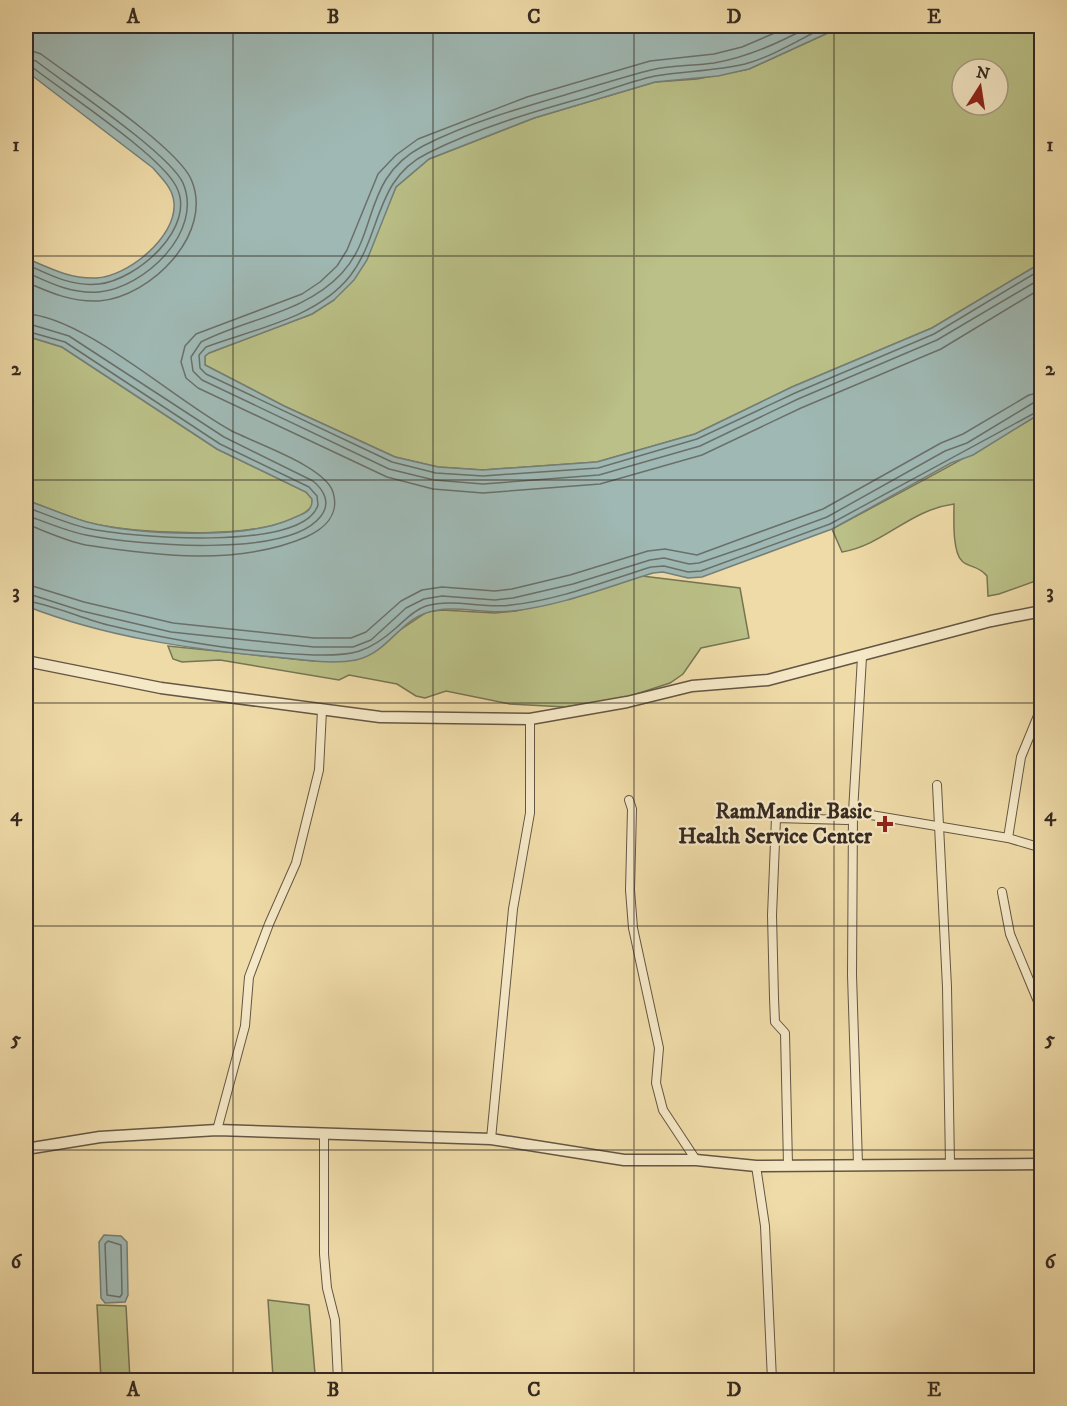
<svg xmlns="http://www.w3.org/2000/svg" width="1067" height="1406" font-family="'IM FELL DW Pica',serif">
<rect width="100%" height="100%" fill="#efdba8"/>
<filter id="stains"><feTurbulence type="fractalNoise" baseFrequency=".00333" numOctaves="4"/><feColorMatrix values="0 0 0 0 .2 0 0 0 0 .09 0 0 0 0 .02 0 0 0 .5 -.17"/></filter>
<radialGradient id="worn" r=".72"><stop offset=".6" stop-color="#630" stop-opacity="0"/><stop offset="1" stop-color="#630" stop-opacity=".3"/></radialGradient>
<g fill="#bac087" stroke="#787454" stroke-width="1.5" fill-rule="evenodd">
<path d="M843 26H1041V263L932 328 792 387 695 434 597 462 483 470 438 467 395 457 284 406 205 365V356L209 353 312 314 334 300 382 218 396 187 429 159 534 118 655 82 697 79 749 69ZM962 69H998V105H962Z"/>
<path d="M26 336 62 347 217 449 306 492 312 499V506C282 544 130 534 86 522 66 516 46 507 26 500Z"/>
<path d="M1041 413V579L999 594 988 596 987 576C978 565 969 568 962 561 952 552 954 517 954 504 909 510 884 545 842 552L832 529C903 491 973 455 1041 413Z"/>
<polygon points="642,576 740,588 749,638 701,648 683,674 670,683 624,698 565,707 510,704 446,691 425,698 416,696 397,684 349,675 339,680 220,660 182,662 173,659 168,646 313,661 355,660 427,612 442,610 495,613 516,611 576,597"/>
<polygon points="268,1300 309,1305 315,1374 273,1377"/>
<polygon points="97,1305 126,1306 130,1380 101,1380"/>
</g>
<g fill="#9fb8b3" stroke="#757f79" stroke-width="1.5">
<path d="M26 26H843L749 69 718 76 655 82 534 118 429 159 396 187 367 260 354 280 334 300 312 314 209 353 205 356V365L284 406 395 457 438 467 483 470 597 462 695 434 792 387 932 328 1041 263V413L973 455 951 463 832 529 702 577 688 578 663 572 653 573C607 587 560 606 512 611 485 615 452 603 426 613 399 622 386 654 356 660 330 665 300 659 274 657 189 649 105 637 26 606V500C46 507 66 516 87 522 137 535 244 540 291 519 302 514 313 512 312 499L306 492 217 449 62 347 26 336V258C49 268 70 279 96 278 127 277 177 237 174 203 173 188 162 179 153 168L26 71Z"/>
<polygon points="104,1235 121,1236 127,1242 128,1295 125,1302 105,1303 101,1298 99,1242"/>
</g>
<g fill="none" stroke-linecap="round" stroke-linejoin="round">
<g stroke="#6a706a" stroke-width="1.5">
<polyline points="791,26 742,47 714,54 650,61 527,97 418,139 396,155 378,174 347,250 337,266 320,282 302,294 196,334 185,346 181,362 186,378 198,388 387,477 433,489 483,493 600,484 702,455 801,408 941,349 1042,288"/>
<path d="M811 26C780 42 749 57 714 63 693 66 671 65 651 70 623 77 596 86 568 94 520 108 468 123 423 146 362 178 379 233 342 273 305 313 248 318 201 342L191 357 193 371 202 380 389 469 434 480 483 484 599 475 700 446 798 399 937 340 1042 278"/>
<path d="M827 26C800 39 774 56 745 64 715 71 685 71 655 76 632 81 609 90 586 97 532 112 478 128 428 153 374 179 382 235 350 276 317 318 254 329 206 347L199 355 200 368 206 374 392 462 436 473 483 476 598 468 697 439 795 393 934 334 1042 269"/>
<path d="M26 49 41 54C74 79 176 146 191 179 215 233 151 297 99 301 71 302 51 293 26 282"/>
<path d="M26 59 36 61C67 85 169 153 183 183 204 232 144 288 99 292 71 294 50 283 26 272"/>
<path d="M26 66 32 67C64 92 159 154 176 186 198 227 137 280 99 284 72 287 50 275 26 264"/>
<path d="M26 314C83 316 176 401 230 430 254 443 325 466 333 492 340 515 324 529 306 537 238 566 157 556 86 545 66 541 45 531 26 524"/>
<path d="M26 323 69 336 224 437 313 481C324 490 331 503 321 516 289 559 135 545 86 535 66 531 45 522 26 515"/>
<path d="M26 331 65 342 220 444 309 487 317 496 318 505C303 553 126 537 86 528 66 523 45 514 26 507"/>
<polyline points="26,584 84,602 173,623 314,638 351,638 366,632 401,601 422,590 442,587 495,591 512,589 570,575 648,551 665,549 697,555 743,538 823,509 941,443 963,434 1029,395 1042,392"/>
<polyline points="26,593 82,611 171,632 314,647 353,647 371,640 406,608 424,599 442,596 495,600 513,598 573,584 650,560 664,558 689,564 699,563 746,547 827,517 945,451 967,443 1033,403 1042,401"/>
<path d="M26 601C47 603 84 619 108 625 175 641 245 653 314 655 352 656 368 653 396 628 405 620 414 610 426 606 453 598 484 609 511 605 559 600 606 581 651 567L664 566 688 572 701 571 830 524 1042 409"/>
<polygon points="108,1241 121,1245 122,1294 120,1297 107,1295 105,1244"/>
</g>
<defs>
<g id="minor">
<polyline points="862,657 853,812 1008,838"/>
<polyline points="1042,706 1021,757 1008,838 1042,848"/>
<polyline points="937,785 947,987 950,1164"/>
<polyline points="629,800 632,809 630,890 633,928 659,1048 656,1083 663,1110 696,1160"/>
<polyline points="853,812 852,975 858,1164"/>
<polyline points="1002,892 1010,934 1042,1011"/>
<polyline points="217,1130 245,1026 249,977 269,924 296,863 319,770 322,710"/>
<polyline points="324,1134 324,1254 327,1288 335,1320 338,1380"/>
<polyline points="491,1139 513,909 530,813 530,719"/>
<polyline points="788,1165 785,1033 775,1022 774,998 772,915 776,818 847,820 853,812"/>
<polyline points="756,1166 765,1226 772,1380"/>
</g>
<g id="tertiary">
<polyline points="26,661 161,688 380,717 530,719 627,702 692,686 768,680 991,621 1042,611"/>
<polyline points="26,1149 100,1137 217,1130 491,1139 624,1160 696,1160 756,1166 1042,1164"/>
</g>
</defs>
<use href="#minor" stroke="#645644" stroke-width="10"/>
<use href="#tertiary" stroke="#645644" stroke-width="13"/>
<use href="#minor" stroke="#f5e8c6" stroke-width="8"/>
<use href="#tertiary" stroke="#f5e8c6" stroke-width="10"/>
</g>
<path fill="none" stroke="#352922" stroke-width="1.5" stroke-opacity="0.55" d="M233 26V1380M433 26V1380M634 26V1380M834 26V1380M26 256H1042M26 480H1042M26 703H1042M26 926H1042M26 1150H1042"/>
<path fill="#8f2418" stroke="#f5e8c6" stroke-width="2" d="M882 815h6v6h6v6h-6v6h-6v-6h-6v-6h6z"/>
<g text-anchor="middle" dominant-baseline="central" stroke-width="4.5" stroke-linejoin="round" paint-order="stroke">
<g font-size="22" font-weight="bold" fill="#352922" stroke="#f5e8c6" text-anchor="end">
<text x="872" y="811">RamMandir Basic<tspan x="872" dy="25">Health Service Center</tspan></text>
</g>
</g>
<rect width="1067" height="1406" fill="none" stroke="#efdba8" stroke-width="66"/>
<g transform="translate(980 87) rotate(12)"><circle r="28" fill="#f5e8c6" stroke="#a89c84" stroke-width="1.5"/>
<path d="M0-4.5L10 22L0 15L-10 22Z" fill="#8f2418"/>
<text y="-9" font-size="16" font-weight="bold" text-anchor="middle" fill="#352922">N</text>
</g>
<rect x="33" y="33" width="1001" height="1340" fill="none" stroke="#352922" stroke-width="2"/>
<g font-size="20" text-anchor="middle" font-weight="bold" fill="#352922">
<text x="133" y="23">A</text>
<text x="333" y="23">B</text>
<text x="534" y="23">C</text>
<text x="734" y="23">D</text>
<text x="934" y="23">E</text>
<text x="16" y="151">1</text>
<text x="1050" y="151">1</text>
<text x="16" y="375">2</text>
<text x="1050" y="375">2</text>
<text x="16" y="598">3</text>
<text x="1050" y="598">3</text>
<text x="16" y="821">4</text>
<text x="1050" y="821">4</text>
<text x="16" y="1045">5</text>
<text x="1050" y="1045">5</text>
<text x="16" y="1268">6</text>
<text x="1050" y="1268">6</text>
<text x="133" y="1396">A</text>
<text x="333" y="1396">B</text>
<text x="534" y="1396">C</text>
<text x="734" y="1396">D</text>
<text x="934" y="1396">E</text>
</g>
<rect width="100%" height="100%" filter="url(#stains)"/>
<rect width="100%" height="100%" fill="url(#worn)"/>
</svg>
